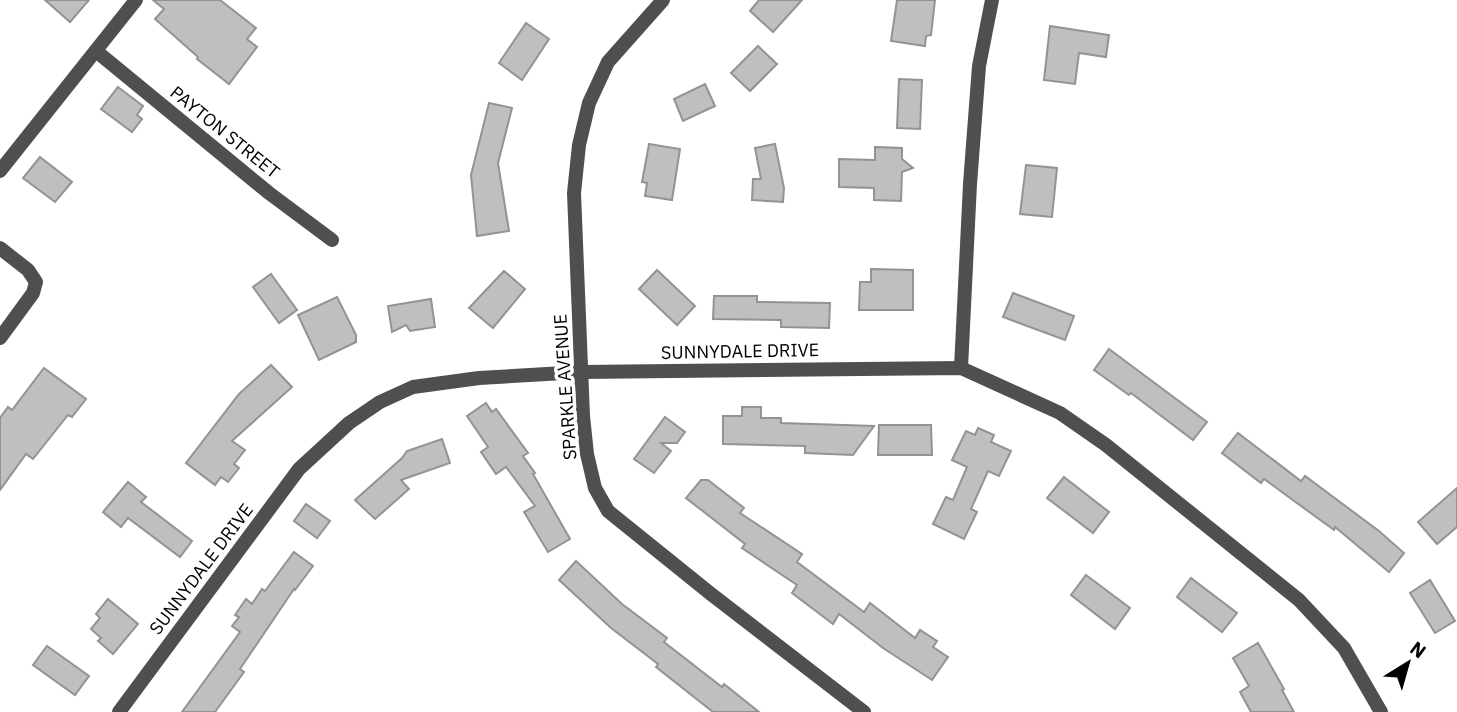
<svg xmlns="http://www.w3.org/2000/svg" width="1457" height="712" font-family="'IBM Plex Sans',sans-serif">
<rect width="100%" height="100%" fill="#fff"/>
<g fill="#bfbfbf" stroke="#939393" stroke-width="2">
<polygon points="45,0 89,0 70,22"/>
<polygon points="153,0 220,0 256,28 247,39 257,47 229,84 197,59 198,57 155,19 164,9"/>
<polygon points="759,0 802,0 773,32 750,11"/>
<polygon points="897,0 935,0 931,35 926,36 925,46 891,41"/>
<polygon points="526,23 549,39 522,80 499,63"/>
<polygon points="1050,26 1109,35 1106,57 1079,53 1075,84 1044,80"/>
<polygon points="758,46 777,64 750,91 731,73"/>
<polygon points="899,79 922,80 920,129 897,128"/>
<polygon points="705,84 715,106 683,121 674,99"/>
<polygon points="118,87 143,106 137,115 142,119 132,132 101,109"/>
<polygon points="489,103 512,108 498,163 509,231 477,236 471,175"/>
<polygon points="649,144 680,149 672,200 645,196 647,183 642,182"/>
<polygon points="775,144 784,188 783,202 752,200 753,179 761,179 755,148"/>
<polygon points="875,147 902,148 902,159 913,168 902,172 901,201 874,200 874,188 839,187 839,159 875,160"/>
<polygon points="40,157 72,182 55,202 23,178"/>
<polygon points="1026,165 1057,168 1052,217 1020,214"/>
<polygon points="871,269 913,270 913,310 859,310 860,282 871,282"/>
<polygon points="657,270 695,306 677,325 639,289"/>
<polygon points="504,271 525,289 493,328 469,308"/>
<polygon points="271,274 297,310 279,323 253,287"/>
<polygon points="1013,293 1074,316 1065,340 1003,317"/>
<polygon points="714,296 757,296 757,302 830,303 829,328 781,327 781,320 713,319"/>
<polygon points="337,297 356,335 356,342 319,360 298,315"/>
<polygon points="431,299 435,327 410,331 406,325 392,332 388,306"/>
<polygon points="1109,349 1207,422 1193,440 1131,393 1129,395 1094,370"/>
<polygon points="271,365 292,387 232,441 245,450 234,464 239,468 228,482 221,477 215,485 186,463 239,394"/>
<polygon points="44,368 86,399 72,417 68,415 33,459 26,454 0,490 0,418 8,407 12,410"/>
<polygon points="486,403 492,412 496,409 528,453 523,456 535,473 533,474 570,539 548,552 524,512 535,506 506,467 496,474 481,452 488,447 467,416"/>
<polygon points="742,407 761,407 761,418 781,418 781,423 874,426 853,455 805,453 805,446 723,444 723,416 742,416"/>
<polygon points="665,417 685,432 677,443 661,443 671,451 654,473 634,459"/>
<polygon points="879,425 931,425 932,455 878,455"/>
<polygon points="978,428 994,435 991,442 1011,451 999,476 988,471 971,509 977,512 964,539 933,524 946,497 953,500 967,467 952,460 966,431 975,435"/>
<polygon points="1238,433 1301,481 1305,476 1379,531 1404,553 1389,572 1335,527 1334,530 1264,479 1261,483 1222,453"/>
<polygon points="442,439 450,463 401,480 409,489 375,519 355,500 402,458 407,451"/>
<polygon points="1064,477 1109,512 1093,533 1047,498"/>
<polygon points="701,480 708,480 744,508 740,513 802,554 797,562 864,612 870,603 915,638 920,630 937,641 933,647 948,657 932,680 883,648 839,614 833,624 792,593 797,585 742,548 745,544 686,498"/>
<polygon points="128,482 146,497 141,502 192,541 180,557 128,518 121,527 103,512"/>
<polygon points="1457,488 1457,527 1437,544 1418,522"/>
<polygon points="306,504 330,521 317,538 294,521"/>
<polygon points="294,552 313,566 295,590 294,589 240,669 244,672 215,712 182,712 240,632 232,626 239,617 235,615 246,599 252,604 262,589 265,591"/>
<polygon points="576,561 622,604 667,638 664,642 722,687 724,684 759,712 713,712 656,667 658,664 611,628 559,580"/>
<polygon points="1086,575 1130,608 1115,629 1071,595"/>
<polygon points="1191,578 1237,613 1222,632 1177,597"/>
<polygon points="1430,580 1455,621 1435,633 1410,593"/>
<polygon points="108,599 138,624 113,654 98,641 101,638 91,629 100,618 96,614"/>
<polygon points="1258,643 1284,689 1282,690 1294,712 1251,712 1240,692 1249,686 1233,658"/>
<polygon points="47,646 89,676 75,695 33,665"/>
</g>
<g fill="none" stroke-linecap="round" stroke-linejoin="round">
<g stroke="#4f4f4f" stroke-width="14">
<polyline points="663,0 608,62 589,103 579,145 574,193 583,416 587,454 595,488 608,511 711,594 864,712"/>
<polyline points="96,51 269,193 332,240"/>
<polyline points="0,171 136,0"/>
<polyline points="0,248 28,270 36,282 33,293 0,338"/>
<polyline points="961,368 970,184 979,66 992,0"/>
<polyline points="119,712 299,469 349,423 380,402 413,387 479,378 581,372 961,368 1060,413 1106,445 1299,600 1344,648 1381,712"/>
</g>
</g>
<g text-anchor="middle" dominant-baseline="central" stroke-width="7" stroke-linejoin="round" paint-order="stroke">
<g font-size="18" fill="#000" stroke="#fff">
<text transform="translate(225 132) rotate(39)">PAYTON STREET</text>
<text transform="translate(740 351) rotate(-1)">SUNNYDALE DRIVE</text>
<text transform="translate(565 387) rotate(-94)">SPARKLE AVENUE</text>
<text transform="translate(201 569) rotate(-53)">SUNNYDALE DRIVE</text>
</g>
</g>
<g transform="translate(1408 663) rotate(37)" stroke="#ffffff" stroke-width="5" paint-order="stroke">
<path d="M0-5L12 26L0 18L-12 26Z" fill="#000000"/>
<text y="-10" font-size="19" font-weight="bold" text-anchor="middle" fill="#000000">N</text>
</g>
</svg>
